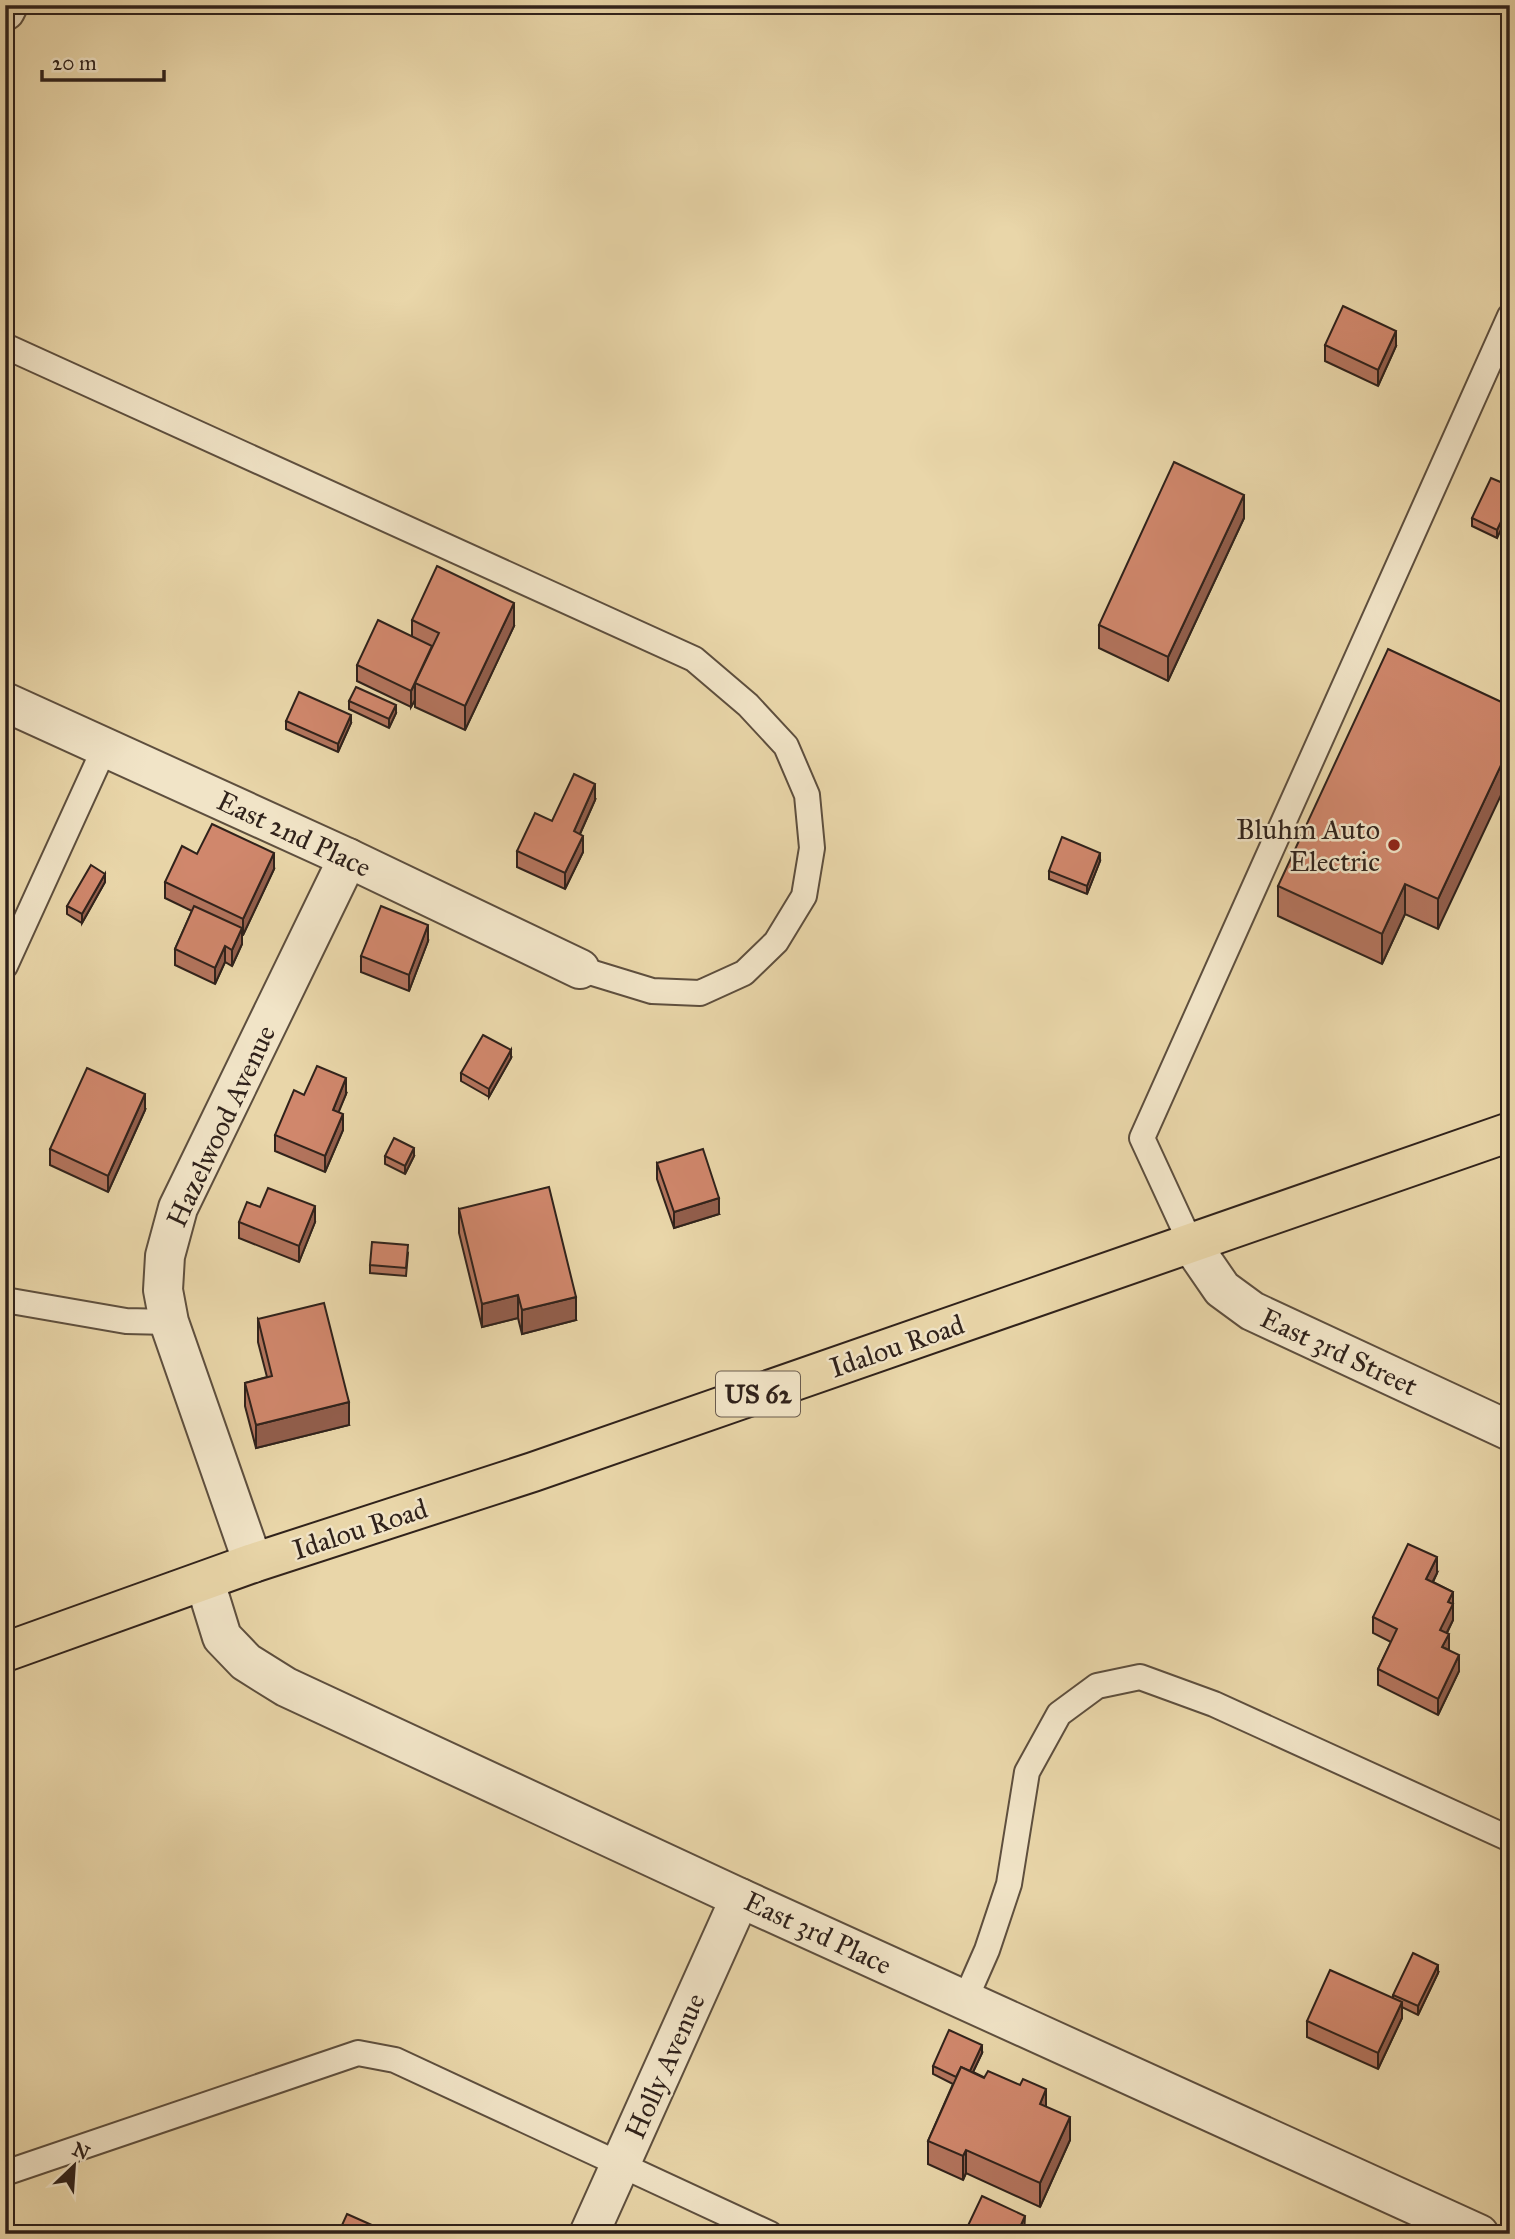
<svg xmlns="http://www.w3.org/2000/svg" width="1515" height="2239" font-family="'IM FELL Great Primer',serif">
<rect width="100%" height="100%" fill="#e9d6a9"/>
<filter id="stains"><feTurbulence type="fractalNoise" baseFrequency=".00286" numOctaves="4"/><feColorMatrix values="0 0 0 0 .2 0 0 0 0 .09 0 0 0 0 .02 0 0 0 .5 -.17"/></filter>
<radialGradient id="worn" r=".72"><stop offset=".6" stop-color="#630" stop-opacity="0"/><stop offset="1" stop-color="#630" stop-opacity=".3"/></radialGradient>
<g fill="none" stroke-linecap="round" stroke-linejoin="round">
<defs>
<g id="service">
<polyline points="5,346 694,659 748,705 786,746 807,795 812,848 804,896 776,942 744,973 700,993 652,991 580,969"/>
<polyline points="5,966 105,747"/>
<polyline points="1191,1244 1142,1138 1510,316"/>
<polyline points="5,1300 126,1321 169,1322"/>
<polyline points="965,2000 987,1950 1009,1884 1027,1772 1059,1714 1097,1686 1140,1677 1214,1704 1510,1839"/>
<polyline points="5,2173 358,2053 395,2060 770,2234"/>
</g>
<g id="minor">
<polyline points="5,702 348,858 580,969"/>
<polyline points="1191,1244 1222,1289 1252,1311 1510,1431"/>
<polyline points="253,1563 169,1322 163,1290 165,1256 178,1208 348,858"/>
<polyline points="205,1582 222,1637 246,1662 286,1687 740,1898 1479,2234"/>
<polyline points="589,2234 740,1898"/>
</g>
<polyline id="tertiary" points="5,11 8,5"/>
<polyline id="primary" points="5,1652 253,1563 533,1472 1510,1132"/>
</defs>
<use href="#service" stroke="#5e4f3e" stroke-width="28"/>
<use href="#minor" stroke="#5e4f3e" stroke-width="42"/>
<use href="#tertiary" stroke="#5e4f3e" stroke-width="42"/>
<use href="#primary" stroke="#30221b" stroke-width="42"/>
<use href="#service" stroke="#f1e4c7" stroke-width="24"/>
<use href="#minor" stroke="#f1e4c7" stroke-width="38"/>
<use href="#tertiary" stroke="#f1e4c7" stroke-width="38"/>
<use href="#primary" stroke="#e9d6a9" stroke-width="38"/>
</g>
<g fill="#b3745d" stroke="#30221b" stroke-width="2">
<polygon points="1325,345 1396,346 1378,386 1325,361"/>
<polygon points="1510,486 1497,538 1472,526 1472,518"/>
<polygon points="1244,518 1168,681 1099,648 1099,625"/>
<polygon points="412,620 514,626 465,730 415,707 415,700 411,707 357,681 357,665 412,636"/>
<polygon points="349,701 396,713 389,728 349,709"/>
<polygon points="1510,706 1438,929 1405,914 1382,964 1278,916 1278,886"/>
<polygon points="286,721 351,723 338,752 286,729"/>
<polygon points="595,800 580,834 583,852 565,889 517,867 517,851 552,821"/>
<polygon points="1100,861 1087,894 1049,879 1049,871"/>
<polygon points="274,869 243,935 242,935 242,944 232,966 225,962 215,984 175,965 175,949 192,911 165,898 165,882"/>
<polygon points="105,882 82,923 67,914 67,906"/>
<polygon points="428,941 409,991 361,972 361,956"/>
<polygon points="511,1058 489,1097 461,1081 461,1073"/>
<polygon points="346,1094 338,1112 343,1130 325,1172 275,1151 275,1135"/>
<polygon points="145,1110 108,1192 50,1165 50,1149"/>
<polygon points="385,1156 414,1156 405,1174 385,1164"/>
<polygon points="657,1163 719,1214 674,1228 657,1179"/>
<polygon points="260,1207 315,1222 299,1262 239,1238 239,1222"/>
<polygon points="459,1209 576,1320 522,1334 518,1318 482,1327 459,1233"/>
<polygon points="408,1253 406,1276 370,1273 370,1265"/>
<polygon points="258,1319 349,1425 256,1448 245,1406 245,1383 267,1377 258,1342"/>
<polygon points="1437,1573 1433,1582 1453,1592 1453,1620 1447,1633 1449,1651 1459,1671 1438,1715 1378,1685 1378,1669 1391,1642 1373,1633 1373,1617"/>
<polygon points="1438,1973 1418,2015 1402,2007 1402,2018 1378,2069 1307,2037 1307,2021 1393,1998 1393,1995"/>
<polygon points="982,2053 973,2072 1046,2107 1070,2140 1040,2207 966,2173 963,2180 928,2164 928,2141 953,2084 933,2074 933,2066"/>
</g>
<g fill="#925e4c" stroke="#30221b" stroke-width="2">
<polygon points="1396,331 1396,346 1378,386 1378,370"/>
<polygon points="1244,495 1244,518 1168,681 1168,657"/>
<polygon points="1510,503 1510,511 1497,538 1497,530"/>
<polygon points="514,603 514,626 465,730 465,706"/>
<polygon points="415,684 415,700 411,707 411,691"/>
<polygon points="396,705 396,713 389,728 389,719"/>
<polygon points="351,715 351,723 338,752 338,744"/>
<polygon points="1510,746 1510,776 1438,929 1438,899"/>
<polygon points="595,784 595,800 574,847 574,831"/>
<polygon points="583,836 583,852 565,889 565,873"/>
<polygon points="274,853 274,869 243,935 243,919"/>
<polygon points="1100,853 1100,861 1087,894 1087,886"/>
<polygon points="105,874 105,882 82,923 82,914"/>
<polygon points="1405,884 1405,914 1382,964 1382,934"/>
<polygon points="428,925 428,941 409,991 409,975"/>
<polygon points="242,928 242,944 232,966 232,950"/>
<polygon points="225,946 225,962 215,984 215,968"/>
<polygon points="511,1050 511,1058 489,1097 489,1089"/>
<polygon points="346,1078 346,1094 333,1126 333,1110"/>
<polygon points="145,1094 145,1110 108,1192 108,1176"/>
<polygon points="343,1114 343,1130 325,1172 325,1156"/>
<polygon points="414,1148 414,1156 405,1174 405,1166"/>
<polygon points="719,1198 719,1214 674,1228 674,1212"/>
<polygon points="315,1206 315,1222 299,1262 299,1246"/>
<polygon points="518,1295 518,1318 482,1327 482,1304"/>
<polygon points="576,1297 576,1320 522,1334 522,1310"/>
<polygon points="349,1402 349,1425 256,1448 256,1425"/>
<polygon points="11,1500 11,1523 5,1525 5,1502"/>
<polygon points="1437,1557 1437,1573 1426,1595 1426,1579"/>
<polygon points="1453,1592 1453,1620 1440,1646 1440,1630 1448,1602"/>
<polygon points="1449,1634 1449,1650 1442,1647"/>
<polygon points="1459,1655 1459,1671 1438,1715 1438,1699"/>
<polygon points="1438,1965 1438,1973 1418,2015 1418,2006"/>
<polygon points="1402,2002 1402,2018 1378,2069 1378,2053"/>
<polygon points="982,2045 982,2053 965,2089 965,2081"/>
<polygon points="1046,2089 1046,2112 1040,2104"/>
<polygon points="1070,2117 1070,2140 1040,2207 1040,2183"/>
<polygon points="966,2150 966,2173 963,2180 963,2156"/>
<polygon points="1025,2216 1024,2234 1017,2234"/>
</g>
<g fill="#d0876c" stroke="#30221b" stroke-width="2">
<polygon points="1343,306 1396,331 1378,370 1325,345"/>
<polygon points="1174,462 1244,495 1168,657 1099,625"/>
<polygon points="1491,478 1510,486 1510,503 1497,530 1472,518"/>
<polygon points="437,566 514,603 465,706 415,683 439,633 412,620"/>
<polygon points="378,620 432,646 411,691 357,665"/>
<polygon points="1388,649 1510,706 1510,746 1438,899 1405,884 1382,934 1278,886"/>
<polygon points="356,687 396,705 389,719 349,701"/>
<polygon points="299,692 351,715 338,744 286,721"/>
<polygon points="574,774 595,784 574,831 583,836 565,873 517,851 535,813 552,821"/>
<polygon points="212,824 274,853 243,919 165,882 182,846 197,854"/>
<polygon points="1062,837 1100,853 1087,886 1049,871"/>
<polygon points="91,865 105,874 82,914 67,906"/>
<polygon points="194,906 242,928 232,950 225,946 215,968 175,949"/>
<polygon points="381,906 428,925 409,975 361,956"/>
<polygon points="483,1035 511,1050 489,1089 461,1073"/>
<polygon points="317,1066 346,1078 333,1110 343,1114 325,1156 275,1135 294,1090 304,1095"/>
<polygon points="87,1068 145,1094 108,1176 50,1149"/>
<polygon points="394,1138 414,1148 405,1166 385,1156"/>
<polygon points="703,1149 719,1198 674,1212 657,1163"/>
<polygon points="549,1187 576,1297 522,1310 518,1295 482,1304 459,1209"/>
<polygon points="268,1188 315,1206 299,1246 239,1222 247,1202 260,1207"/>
<polygon points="372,1242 408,1245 406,1268 370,1265"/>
<polygon points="324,1303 349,1402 256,1425 245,1383 272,1376 258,1319"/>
<polygon points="5,1481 11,1500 5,1502"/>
<polygon points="1408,1544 1437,1557 1426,1579 1453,1592 1448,1602 1453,1604 1440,1630 1449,1634 1442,1647 1459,1655 1438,1699 1378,1669 1397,1629 1373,1617"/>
<polygon points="1413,1953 1438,1965 1418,2006 1393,1995"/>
<polygon points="1330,1970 1402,2002 1378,2053 1307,2021"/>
<polygon points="949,2030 982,2045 970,2071 961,2067 956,2077 933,2066"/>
<polygon points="961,2067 984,2078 988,2071 1020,2085 1023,2079 1046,2089 1040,2104 1070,2117 1040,2183 966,2150 963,2156 928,2141"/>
<polygon points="982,2196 1025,2216 1017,2234 964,2234"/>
<polygon points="347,2214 392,2234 338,2234"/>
<polygon points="679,2226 696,2234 676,2234"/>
</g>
<circle fill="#8f2418" stroke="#f1e4c7" stroke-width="2.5" cx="1394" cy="845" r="7"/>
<g text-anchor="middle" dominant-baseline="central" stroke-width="5" stroke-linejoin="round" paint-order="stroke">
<rect fill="#f1e4c7" stroke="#6a5c4f" stroke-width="2" x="716" y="1371.5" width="84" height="45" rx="5"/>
<g font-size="26" font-weight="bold" fill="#30221b">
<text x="758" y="1394">US 62</text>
</g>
<g font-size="28" fill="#30221b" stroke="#f1e4c7" text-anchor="end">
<text x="1380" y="829">Bluhm Auto<tspan x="1380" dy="32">Electric</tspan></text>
</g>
<g font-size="28" fill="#30221b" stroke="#f1e4c7">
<text transform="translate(294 834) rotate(25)">East 2nd Place</text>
<text transform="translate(221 1126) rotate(-65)">Hazelwood Avenue</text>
<text transform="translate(897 1346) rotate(-19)">Idalou Road</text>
<text transform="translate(1339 1352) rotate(25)">East 3rd Street</text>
<text transform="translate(360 1529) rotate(-18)">Idalou Road</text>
<text transform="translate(818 1933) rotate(25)">East 3rd Place</text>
<text transform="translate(665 2066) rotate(-66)">Holly Avenue</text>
</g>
</g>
<rect width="1515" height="2239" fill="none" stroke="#e9d6a9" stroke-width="28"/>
<rect x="7" y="7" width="1501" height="2225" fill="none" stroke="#30221b" stroke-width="3.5"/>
<rect x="14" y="14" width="1487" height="2211" fill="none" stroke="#30221b" stroke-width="2"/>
<g transform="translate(74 2166) rotate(25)" stroke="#f1e4c7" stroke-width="5" paint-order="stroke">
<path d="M0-5L12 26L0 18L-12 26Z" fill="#30221b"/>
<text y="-10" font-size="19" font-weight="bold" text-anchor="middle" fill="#30221b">N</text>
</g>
<path d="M42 70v10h122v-10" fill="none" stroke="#30221b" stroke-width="3.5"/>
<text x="52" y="70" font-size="21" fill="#30221b" stroke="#f1e4c7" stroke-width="5" paint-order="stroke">20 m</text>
<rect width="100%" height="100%" filter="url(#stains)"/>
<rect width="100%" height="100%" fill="url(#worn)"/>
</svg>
